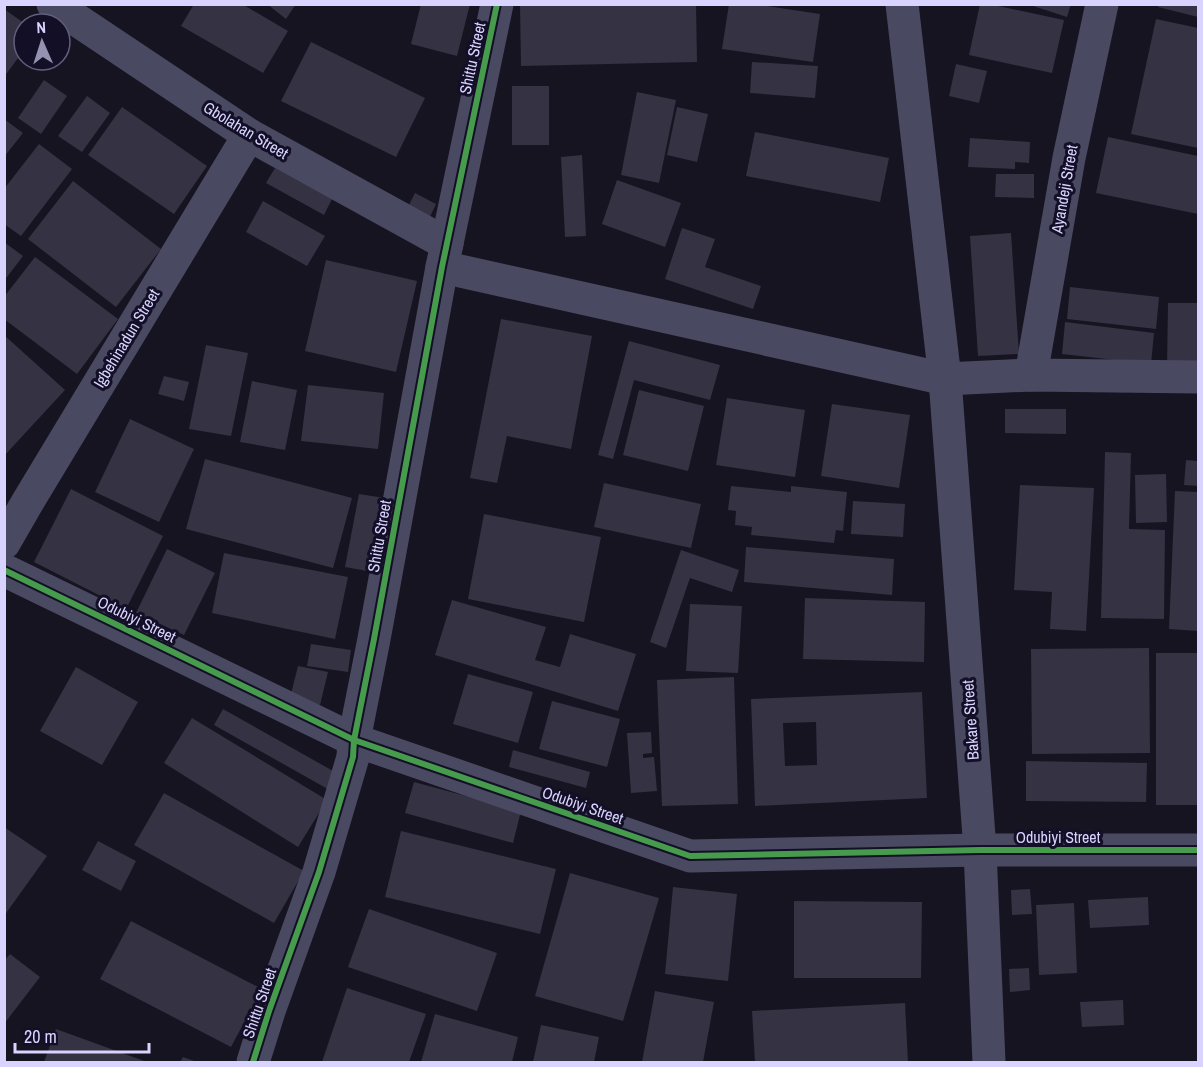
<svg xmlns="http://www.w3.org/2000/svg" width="1203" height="1067" font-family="'Archivo Narrow',sans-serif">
<rect width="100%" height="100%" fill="#161421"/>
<g fill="#343243" fill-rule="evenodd">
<polygon points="194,4 242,4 288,31 263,73 181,26"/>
<polygon points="267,4 296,4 286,19"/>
<polygon points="421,4 470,4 457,56 411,44"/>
<polygon points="520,4 696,4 697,62 521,66"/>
<polygon points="729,4 754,4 820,14 813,62 722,49"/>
<polygon points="980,4 989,4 1064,20 1052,73 969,55"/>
<polygon points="1027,4 1071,4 1067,17"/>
<polygon points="1159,4 1198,4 1198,17 1158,7"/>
<polygon points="4,9 24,23 24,50 4,77"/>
<polygon points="1156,19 1198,28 1198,148 1131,134"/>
<polygon points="311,42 425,98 396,157 281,101"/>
<polygon points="752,62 818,66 815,98 750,93"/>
<polygon points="956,64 987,71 979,103 949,96"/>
<polygon points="44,80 67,96 41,134 18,118"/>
<rect x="512" y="86" width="37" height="59"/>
<polygon points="637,92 676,100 659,183 621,175"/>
<polygon points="87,96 110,113 82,152 58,136"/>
<polygon points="122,107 207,166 174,214 88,155"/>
<polygon points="677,107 708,114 697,162 667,155"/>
<polygon points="4,119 23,133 4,157"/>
<polygon points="755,132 889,158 880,202 746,176"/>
<polygon points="1108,137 1198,156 1198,214 1096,193"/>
<polygon points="970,138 1030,142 1029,163 1015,162 1015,169 968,167"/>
<polygon points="39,144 72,169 21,236 4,224 4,189"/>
<polygon points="582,155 586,236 565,237 561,157"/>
<polygon points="275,168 332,199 324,215 266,183"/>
<polygon points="996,174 1034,174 1034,198 995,197"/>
<polygon points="617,180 681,203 665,247 602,224"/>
<polygon points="73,181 161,249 116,307 28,239"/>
<polygon points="415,193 436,204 429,219 408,207"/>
<polygon points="263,201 325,236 307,266 246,232"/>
<polygon points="682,228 715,239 705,267 761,286 753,309 665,279"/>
<polygon points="1011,233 1019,354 978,356 970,236"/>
<polygon points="4,242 23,256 4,281"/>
<polygon points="35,257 118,319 77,374 4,319 4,297"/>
<polygon points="326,260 417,281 396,372 305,351"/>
<polygon points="1070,287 1159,297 1156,329 1067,319"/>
<polygon points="1168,303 1198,303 1198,368 1167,368"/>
<polygon points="501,319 592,336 571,449 507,436 497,483 470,478"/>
<polygon points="1065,322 1154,333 1151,364 1062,354"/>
<polygon points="4,335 65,390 4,456"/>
<polygon points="629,341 720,365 710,400 634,380 613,459 598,455"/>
<polygon points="206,345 248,353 231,436 189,429"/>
<polygon points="164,376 189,382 184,401 158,394"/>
<polygon points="252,381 297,390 285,450 240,442"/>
<polygon points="308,385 384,393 378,449 301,441"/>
<polygon points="639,390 704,406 688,471 623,455"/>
<polygon points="727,398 805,410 795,477 716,465"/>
<polygon points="832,404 910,415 899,488 821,476"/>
<polygon points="1005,409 1066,409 1066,434 1005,433"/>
<polygon points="130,419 194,449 159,522 95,492"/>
<polygon points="1105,452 1131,453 1129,529 1165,530 1164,619 1101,618"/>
<polygon points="205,459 352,498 333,568 186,529"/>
<polygon points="1186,460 1198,461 1198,486 1184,485"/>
<polygon points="1166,474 1167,522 1136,523 1135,475"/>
<polygon points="604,483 701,504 691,548 594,527"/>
<polygon points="1020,485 1094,488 1086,631 1050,629 1052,592 1014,590"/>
<polygon points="731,486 791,492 791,486 847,492 843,531 836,530 834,543 751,535 752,527 735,525 736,511 728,510"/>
<polygon points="71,489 163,536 126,609 34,562"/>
<polygon points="1175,491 1198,492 1198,631 1169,629"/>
<polygon points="359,494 391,499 378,573 345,567"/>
<polygon points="853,501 905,504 903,537 851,534"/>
<polygon points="484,514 601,537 584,622 468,599"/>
<polygon points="746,547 894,559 892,595 744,582"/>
<polygon points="167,549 215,573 184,635 136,613"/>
<polygon points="681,550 739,570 732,592 690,578 666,648 650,642"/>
<polygon points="224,553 348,577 335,639 212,613"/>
<polygon points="805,598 925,602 924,662 803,659"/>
<polygon points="452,600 546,627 535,660 560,667 570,634 636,654 618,711 435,655"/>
<polygon points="690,604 742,606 738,673 686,671"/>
<polygon points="311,644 351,650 348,672 307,666"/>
<polygon points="1149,648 1150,753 1032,754 1031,649"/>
<rect x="1156" y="653" width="42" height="152"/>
<polygon points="298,666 328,672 320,705 290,698"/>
<polygon points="76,667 138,702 102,765 40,731"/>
<polygon points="468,674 533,692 518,743 453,724"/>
<polygon points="734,677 738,804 662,806 657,680"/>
<path d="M922 692 927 798 755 806 751 699ZM816 722 817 765 785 766 783 723Z"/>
<polygon points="552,701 620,719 607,767 539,749"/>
<polygon points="223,709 342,776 333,792 214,725"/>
<polygon points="192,718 327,800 298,847 164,763"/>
<polygon points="651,732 652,753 643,754 643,758 654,757 657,791 631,793 627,733"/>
<polygon points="513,750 590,772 586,788 509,767"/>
<polygon points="1026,761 1147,763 1146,802 1026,801"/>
<polygon points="414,782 521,811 513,843 405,813"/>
<polygon points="164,793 304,871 274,923 134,845"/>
<polygon points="4,827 47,856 4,916"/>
<polygon points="401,831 556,869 540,934 385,897"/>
<polygon points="98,841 136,861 121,891 82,870"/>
<polygon points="570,873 659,898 623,1021 535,996"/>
<polygon points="673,887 737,894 728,981 665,974"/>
<polygon points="1030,889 1032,914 1012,915 1011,890"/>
<polygon points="1148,897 1149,925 1090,928 1088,900"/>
<polygon points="794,901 922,902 921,978 794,978"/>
<polygon points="1074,903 1077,973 1039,975 1036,905"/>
<polygon points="369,909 497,953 477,1011 348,967"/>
<polygon points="131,921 262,989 231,1047 100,979"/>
<polygon points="10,954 40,977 4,1024 4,961"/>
<polygon points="1029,968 1030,990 1010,992 1009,969"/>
<polygon points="347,988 426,1014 409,1062 322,1062"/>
<polygon points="655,991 714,1002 703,1062 642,1062"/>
<polygon points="1123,1000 1124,1025 1082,1027 1080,1002"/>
<polygon points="905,1003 908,1062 755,1062 752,1011"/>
<polygon points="435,1014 518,1037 512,1062 421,1062"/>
<polygon points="541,1025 599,1037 594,1062 533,1062"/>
<polygon points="56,1029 147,1062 44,1062"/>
<polygon points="183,1057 197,1062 180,1062"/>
</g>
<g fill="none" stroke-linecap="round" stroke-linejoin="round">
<g stroke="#4a4962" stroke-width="33">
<polyline points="53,4 249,135 447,244"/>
<polyline points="902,4 945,379 980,850 989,1062"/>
<polyline points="442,267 945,379 1031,375 1198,377"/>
<polyline points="1031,375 1069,158 1102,4"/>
<polyline points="4,543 27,503 249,135"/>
<polyline points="4,570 354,740 690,856 980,850 1198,850"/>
<polyline points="253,1062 269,1011 319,872 353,757 354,740 374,639 442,267 497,4"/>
</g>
<defs>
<g id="cycleway">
<polyline points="4,570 354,740 690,856 980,850 1198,850"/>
<polyline points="253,1062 269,1011 319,872 353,757 354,740 374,639 442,267 497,4"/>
</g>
</defs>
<use href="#cycleway" stroke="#130f26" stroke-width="10"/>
<use href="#cycleway" stroke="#469c4c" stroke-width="6"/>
</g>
<g text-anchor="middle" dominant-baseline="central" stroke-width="6" stroke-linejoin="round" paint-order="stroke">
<g font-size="16" fill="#d9d4ff" stroke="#130f26">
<text transform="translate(472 58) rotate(-78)">Shittu Street</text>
<text transform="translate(246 130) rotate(31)">Gbolahan Street</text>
<text transform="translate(1064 189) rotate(-80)">Ayandeji Street</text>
<text transform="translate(126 338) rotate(-59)">Igbehinadun Street</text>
<text transform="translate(379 536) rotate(-80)">Shittu Street</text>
<text transform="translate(137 619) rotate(26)">Odubiyi Street</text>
<text transform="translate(970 720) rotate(-94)">Bakare Street</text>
<text transform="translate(583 805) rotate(19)">Odubiyi Street</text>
<text x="1058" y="837">Odubiyi Street</text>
<text transform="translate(259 1003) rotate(-71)">Shittu Street</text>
</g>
</g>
<rect width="1203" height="1067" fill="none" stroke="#d9d4ff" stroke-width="12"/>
<g transform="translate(42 42) rotate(357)"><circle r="28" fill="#130f26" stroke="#625e7d" stroke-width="1.5"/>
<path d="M0-4.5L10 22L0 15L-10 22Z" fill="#9591b1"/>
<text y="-9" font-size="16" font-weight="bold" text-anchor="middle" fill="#d9d4ff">N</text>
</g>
<path d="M15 1043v9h134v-9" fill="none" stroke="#d9d4ff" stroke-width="3"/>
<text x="24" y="1043" font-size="18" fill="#d9d4ff" stroke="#130f26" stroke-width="4.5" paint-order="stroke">20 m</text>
</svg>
